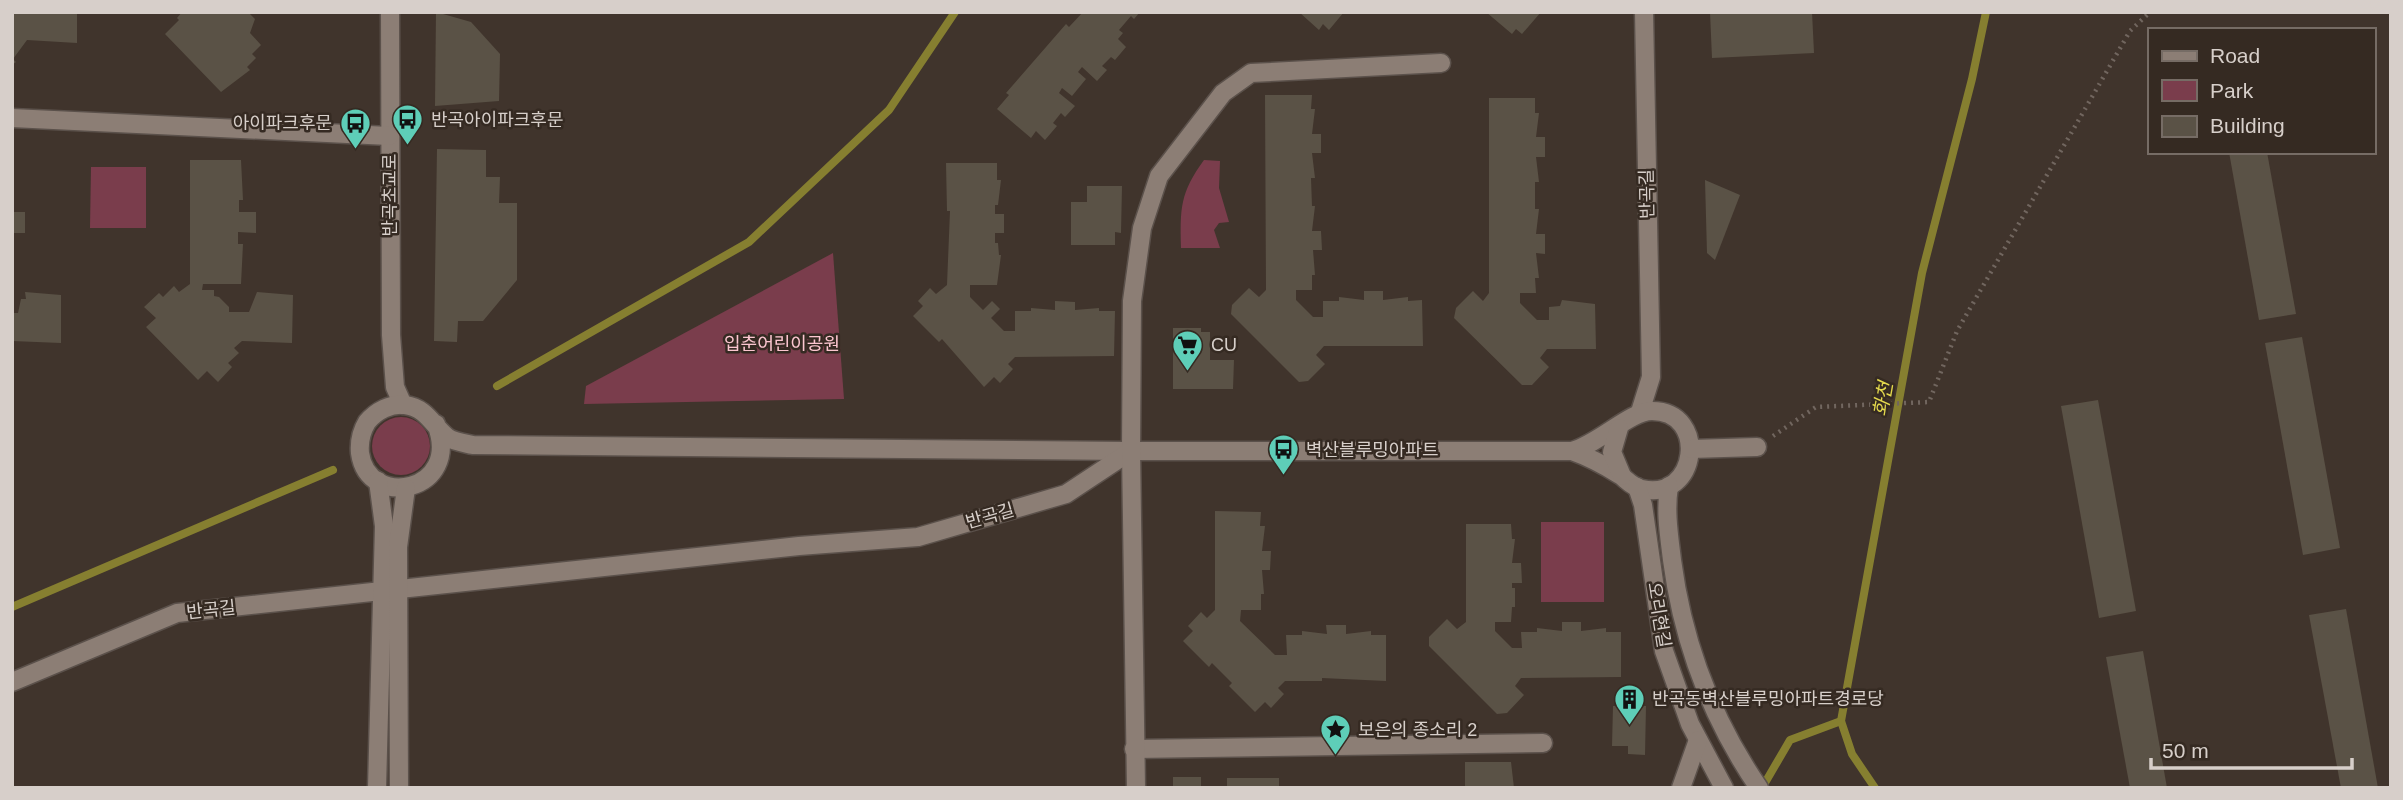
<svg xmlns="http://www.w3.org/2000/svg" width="2403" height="800" font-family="Arial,'Noto Sans KR',sans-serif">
<rect width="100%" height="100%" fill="#40342c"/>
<g fill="#7a3d4c">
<path d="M1204 160 1220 161 1219 188 1229 222 1219 223 1214 230 1220 248H1181C1180 208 1180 193 1204 160Z"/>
<polygon points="91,167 146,167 146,228 90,228"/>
<polygon points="833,253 844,399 584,404 586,386"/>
<circle cx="401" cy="446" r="29"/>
<rect x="1541" y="522" width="63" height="80"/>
</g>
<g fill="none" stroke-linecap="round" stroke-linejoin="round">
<g stroke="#867f30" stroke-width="8">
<polyline points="497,386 749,242 889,110 955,12"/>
<polyline points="12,607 333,470"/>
<polyline points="1762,788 1790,740 1841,721"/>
<polyline points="1875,788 1852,754 1841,721 1922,273 1972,79 1986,12"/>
</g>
</g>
<g fill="#5a5246">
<polygon points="12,12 77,12 77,43 27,40 13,59 16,62 12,65"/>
<polygon points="182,12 248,12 255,19 250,33 261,45 252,54 256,58 247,67 250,70 221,92 165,34 179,20 177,18"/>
<polygon points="436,12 471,22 500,54 499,101 435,106"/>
<polygon points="1083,12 1140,12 1134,19 1131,16 1119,30 1123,33 1118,39 1126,47 1115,60 1111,57 1102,66 1107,70 1097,81 1082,67 1078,72 1086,79 1072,96 1062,88 1059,93 1075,106 1065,117 1061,113 1053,123 1057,126 1045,140 1036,131 1031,138 997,109 1009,95 1006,93 1066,24 1069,27"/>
<polygon points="1299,12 1344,12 1329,30 1323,24 1319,30"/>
<polygon points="1486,12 1541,12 1522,34 1516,29 1512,34"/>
<polygon points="1710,12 1812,12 1814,53 1712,58"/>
<polygon points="1265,95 1312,95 1311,109 1315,109 1312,134 1321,134 1321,153 1312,153 1315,178 1311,178 1312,206 1315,206 1312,231 1321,231 1322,250 1313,250 1315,275 1312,275 1312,290 1296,290 1296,300 1313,317 1323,317 1323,301 1339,301 1339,297 1364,300 1364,291 1383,291 1383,300 1408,297 1408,301 1422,300 1423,346 1324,346 1316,355 1325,364 1308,381 1299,382 1231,314 1232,305 1249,288 1259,297 1266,290"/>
<polygon points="1489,98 1535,98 1535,113 1539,113 1536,137 1545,137 1545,157 1536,157 1539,182 1535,182 1535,209 1539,209 1536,234 1545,234 1545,254 1536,253 1539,278 1535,278 1536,293 1520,293 1520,303 1537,320 1549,320 1549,307 1560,306 1562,300 1595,304 1596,349 1547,349 1540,358 1549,367 1532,385 1522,385 1454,318 1456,308 1473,291 1483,301 1489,293"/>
<polygon points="437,149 486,150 486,177 500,177 499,203 517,203 517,280 483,321 458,321 457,342 434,341"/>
<polygon points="2229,152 2267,152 2296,314 2259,320"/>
<polygon points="190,160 241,160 243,200 239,200 239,212 256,212 256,233 238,232 238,244 243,244 241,284 203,284 202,290 214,290 214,296 219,297 229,307 229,312 249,312 257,292 293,295 292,343 242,341 234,348 239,353 228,363 232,367 218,382 207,371 198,380 146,327 156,318 144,307 159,293 163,297 174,286 179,292 190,284"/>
<polygon points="946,163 997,163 997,180 1001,180 998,205 995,205 995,214 1004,214 1004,233 995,233 995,243 998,243 999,255 1001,255 997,285 970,285 970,297 983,310 992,301 1000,309 991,318 1004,331 1015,331 1015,311 1031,311 1031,308 1055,310 1055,301 1075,302 1075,310 1099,308 1099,311 1115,311 1114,356 1015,357 1008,364 1013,369 1000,383 994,377 984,387 942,339 939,342 913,316 923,306 918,301 930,288 936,294 947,285 950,211 947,211"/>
<polygon points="1705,180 1740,195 1715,260 1707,253"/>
<polygon points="1087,186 1122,186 1121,233 1115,232 1115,245 1071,245 1071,202 1087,202"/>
<rect x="12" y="212" width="13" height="21"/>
<polygon points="25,292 61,295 61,343 12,341 12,313 18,313 21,299 26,299"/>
<polygon points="1173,328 1201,328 1201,332 1210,332 1210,360 1234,360 1233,389 1173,389"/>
<polygon points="2302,337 2340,548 2303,555 2265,343"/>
<polygon points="2098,400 2136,611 2099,618 2061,406"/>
<polygon points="1215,511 1261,512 1260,526 1265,526 1262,551 1271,551 1270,570 1262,570 1264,594 1261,594 1261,610 1241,610 1240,621 1275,655 1287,655 1286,635 1302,635 1302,631 1327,634 1326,625 1346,625 1346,634 1371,631 1371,635 1386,635 1386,681 1322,678 1322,681 1285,681 1278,688 1284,694 1271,708 1265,702 1255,712 1229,686 1232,683 1212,663 1209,667 1183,641 1193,631 1188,626 1201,612 1207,618 1215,610"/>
<polygon points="1466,524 1511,524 1512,539 1515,539 1512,563 1521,563 1522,583 1512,583 1512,588 1515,588 1515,607 1512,607 1511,622 1495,622 1495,631 1512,648 1522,648 1521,632 1537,632 1537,628 1562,631 1562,622 1581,622 1581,631 1606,628 1606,632 1621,632 1621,677 1521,678 1515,686 1524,695 1507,713 1497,714 1429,646 1429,637 1447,619 1457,629 1466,622"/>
<polygon points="2346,609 2378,788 2341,788 2309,615"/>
<polygon points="2143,651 2167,788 2130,788 2106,657"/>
<polygon points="1613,706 1646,706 1645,755 1628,754 1628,746 1612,746"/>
<polygon points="1465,762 1511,762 1514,788 1465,788"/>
<rect x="1173" y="777" width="28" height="11"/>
<rect x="1227" y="778" width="52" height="10"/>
</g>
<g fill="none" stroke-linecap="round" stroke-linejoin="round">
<defs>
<g id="minor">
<polyline points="390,12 391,335 395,387 403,405"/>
<polyline points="12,118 389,136"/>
<polyline points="1640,412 1651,377 1644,12"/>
<path d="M436 424C463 492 368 511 360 453 359 442 361 432 367 422 376 411 391 403 405 405 427 408 432 425 447 437 454 442 464 443 473 445L1131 451H1572C1600 443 1630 411 1652 411 1709 411 1698 502 1642 489 1632 487 1627 480 1620 475 1604 465 1589 457 1572 451"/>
<polyline points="1619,428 1612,452 1622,476"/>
<polyline points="1691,449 1757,447"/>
<path d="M1669 486C1665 511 1669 535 1672 560 1683 644 1711 718 1759 788"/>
<polyline points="1637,487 1643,505 1664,651 1690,724 1724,788"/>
<polyline points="12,682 177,613 799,546 918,537 1066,494 1131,451"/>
<polyline points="1134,749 1543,743"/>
<polyline points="377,788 384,526 378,481"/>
<polyline points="399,788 398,547 406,488"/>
<polyline points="1136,788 1131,451 1132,301 1142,228 1159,176 1223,93 1251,73 1441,63"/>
<polyline points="1681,788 1698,740"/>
</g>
</defs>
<use href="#minor" stroke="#5b514b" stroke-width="21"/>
<polyline stroke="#71665f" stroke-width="4.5" stroke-dasharray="2 5" stroke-linecap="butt" points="1773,436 1816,407 1929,402 1957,331 2130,31 2150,12"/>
<use href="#minor" stroke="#8c7e75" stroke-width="18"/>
</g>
<defs>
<symbol id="bus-pin" viewBox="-11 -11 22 30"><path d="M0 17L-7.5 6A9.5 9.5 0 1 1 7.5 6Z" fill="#5eceb8" stroke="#352a22"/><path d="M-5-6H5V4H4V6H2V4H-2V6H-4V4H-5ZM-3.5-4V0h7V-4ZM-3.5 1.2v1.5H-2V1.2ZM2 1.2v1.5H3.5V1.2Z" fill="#111"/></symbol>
<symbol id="supermarket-pin" viewBox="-11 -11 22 30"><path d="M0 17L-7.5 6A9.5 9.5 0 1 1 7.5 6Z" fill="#5eceb8" stroke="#352a22"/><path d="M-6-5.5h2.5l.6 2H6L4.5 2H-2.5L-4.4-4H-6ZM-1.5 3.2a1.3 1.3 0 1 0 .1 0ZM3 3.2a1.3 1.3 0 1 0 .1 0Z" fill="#111"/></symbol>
<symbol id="building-pin" viewBox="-11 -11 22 30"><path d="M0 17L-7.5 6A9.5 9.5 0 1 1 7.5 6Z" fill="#5eceb8" stroke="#352a22"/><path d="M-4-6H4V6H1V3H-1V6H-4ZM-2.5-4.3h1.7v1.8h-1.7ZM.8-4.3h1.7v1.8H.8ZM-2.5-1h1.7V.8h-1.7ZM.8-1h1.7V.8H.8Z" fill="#111"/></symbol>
<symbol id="sight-pin" viewBox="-11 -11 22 30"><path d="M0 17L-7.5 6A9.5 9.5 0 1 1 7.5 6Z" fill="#5eceb8" stroke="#352a22"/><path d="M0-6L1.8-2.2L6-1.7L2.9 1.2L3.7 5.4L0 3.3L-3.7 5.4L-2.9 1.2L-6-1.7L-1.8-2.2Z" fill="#111"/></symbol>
</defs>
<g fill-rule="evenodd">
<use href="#bus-pin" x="390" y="102" width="35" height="47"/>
<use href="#bus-pin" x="338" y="106" width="35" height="47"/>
<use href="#supermarket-pin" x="1170" y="328" width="35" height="47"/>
<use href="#bus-pin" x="1266" y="432" width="35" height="47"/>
<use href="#building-pin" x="1612" y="682" width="35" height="47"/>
<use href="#sight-pin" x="1318" y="712" width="35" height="47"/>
</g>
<g text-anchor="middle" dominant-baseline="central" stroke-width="5" stroke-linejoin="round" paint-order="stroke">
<g font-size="18" fill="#d7cfca" stroke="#352a22" text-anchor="start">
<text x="431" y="120">반곡아이파크후문</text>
<text x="332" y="123" text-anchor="end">아이파크후문</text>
<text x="1211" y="345">CU</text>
<text x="1306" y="450">벽산블루밍아파트</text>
<text x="1652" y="699">반곡동벽산블루밍아파트경로당</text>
<text x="1358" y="730">보은의 종소리 2</text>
</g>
<g font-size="18" fill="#d7cfca" stroke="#352a22">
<text transform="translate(1647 194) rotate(-91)">반곡길</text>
<text transform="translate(390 195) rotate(-90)">반곡초교로</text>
<text transform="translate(990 516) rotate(-16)">반곡길</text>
<text transform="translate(211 610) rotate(-6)">반곡길</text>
<text transform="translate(1659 615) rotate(81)">오리현길</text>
</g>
<g font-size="18" fill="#fcc6d0" stroke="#352a22">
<text x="782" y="344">입춘어린이공원</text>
</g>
<g font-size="19" font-style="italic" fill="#e3d84d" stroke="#352a22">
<text transform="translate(1883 399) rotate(-80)">화천</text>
</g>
</g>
<rect width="2403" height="800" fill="none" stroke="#d7cfca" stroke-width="28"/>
<rect x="2148" y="28" width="228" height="126" fill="#352a22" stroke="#766c65" stroke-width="2"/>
<rect x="2162" y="51" width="35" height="10" fill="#8c7e75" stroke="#766c65" stroke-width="2"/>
<text x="2210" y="63" font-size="21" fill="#d7cfca">Road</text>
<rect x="2162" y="80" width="35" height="21" fill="#7a3d4c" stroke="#766c65" stroke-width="2"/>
<text x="2210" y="98" font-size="21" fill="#d7cfca">Park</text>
<rect x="2162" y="116" width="35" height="21" fill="#5a5246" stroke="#766c65" stroke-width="2"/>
<text x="2210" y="133" font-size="21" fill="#d7cfca">Building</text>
<path d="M2151 758v10h201v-10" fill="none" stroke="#d7cfca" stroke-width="3.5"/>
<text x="2162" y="758" font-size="21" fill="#d7cfca" stroke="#352a22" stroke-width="5" paint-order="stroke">50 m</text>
</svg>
